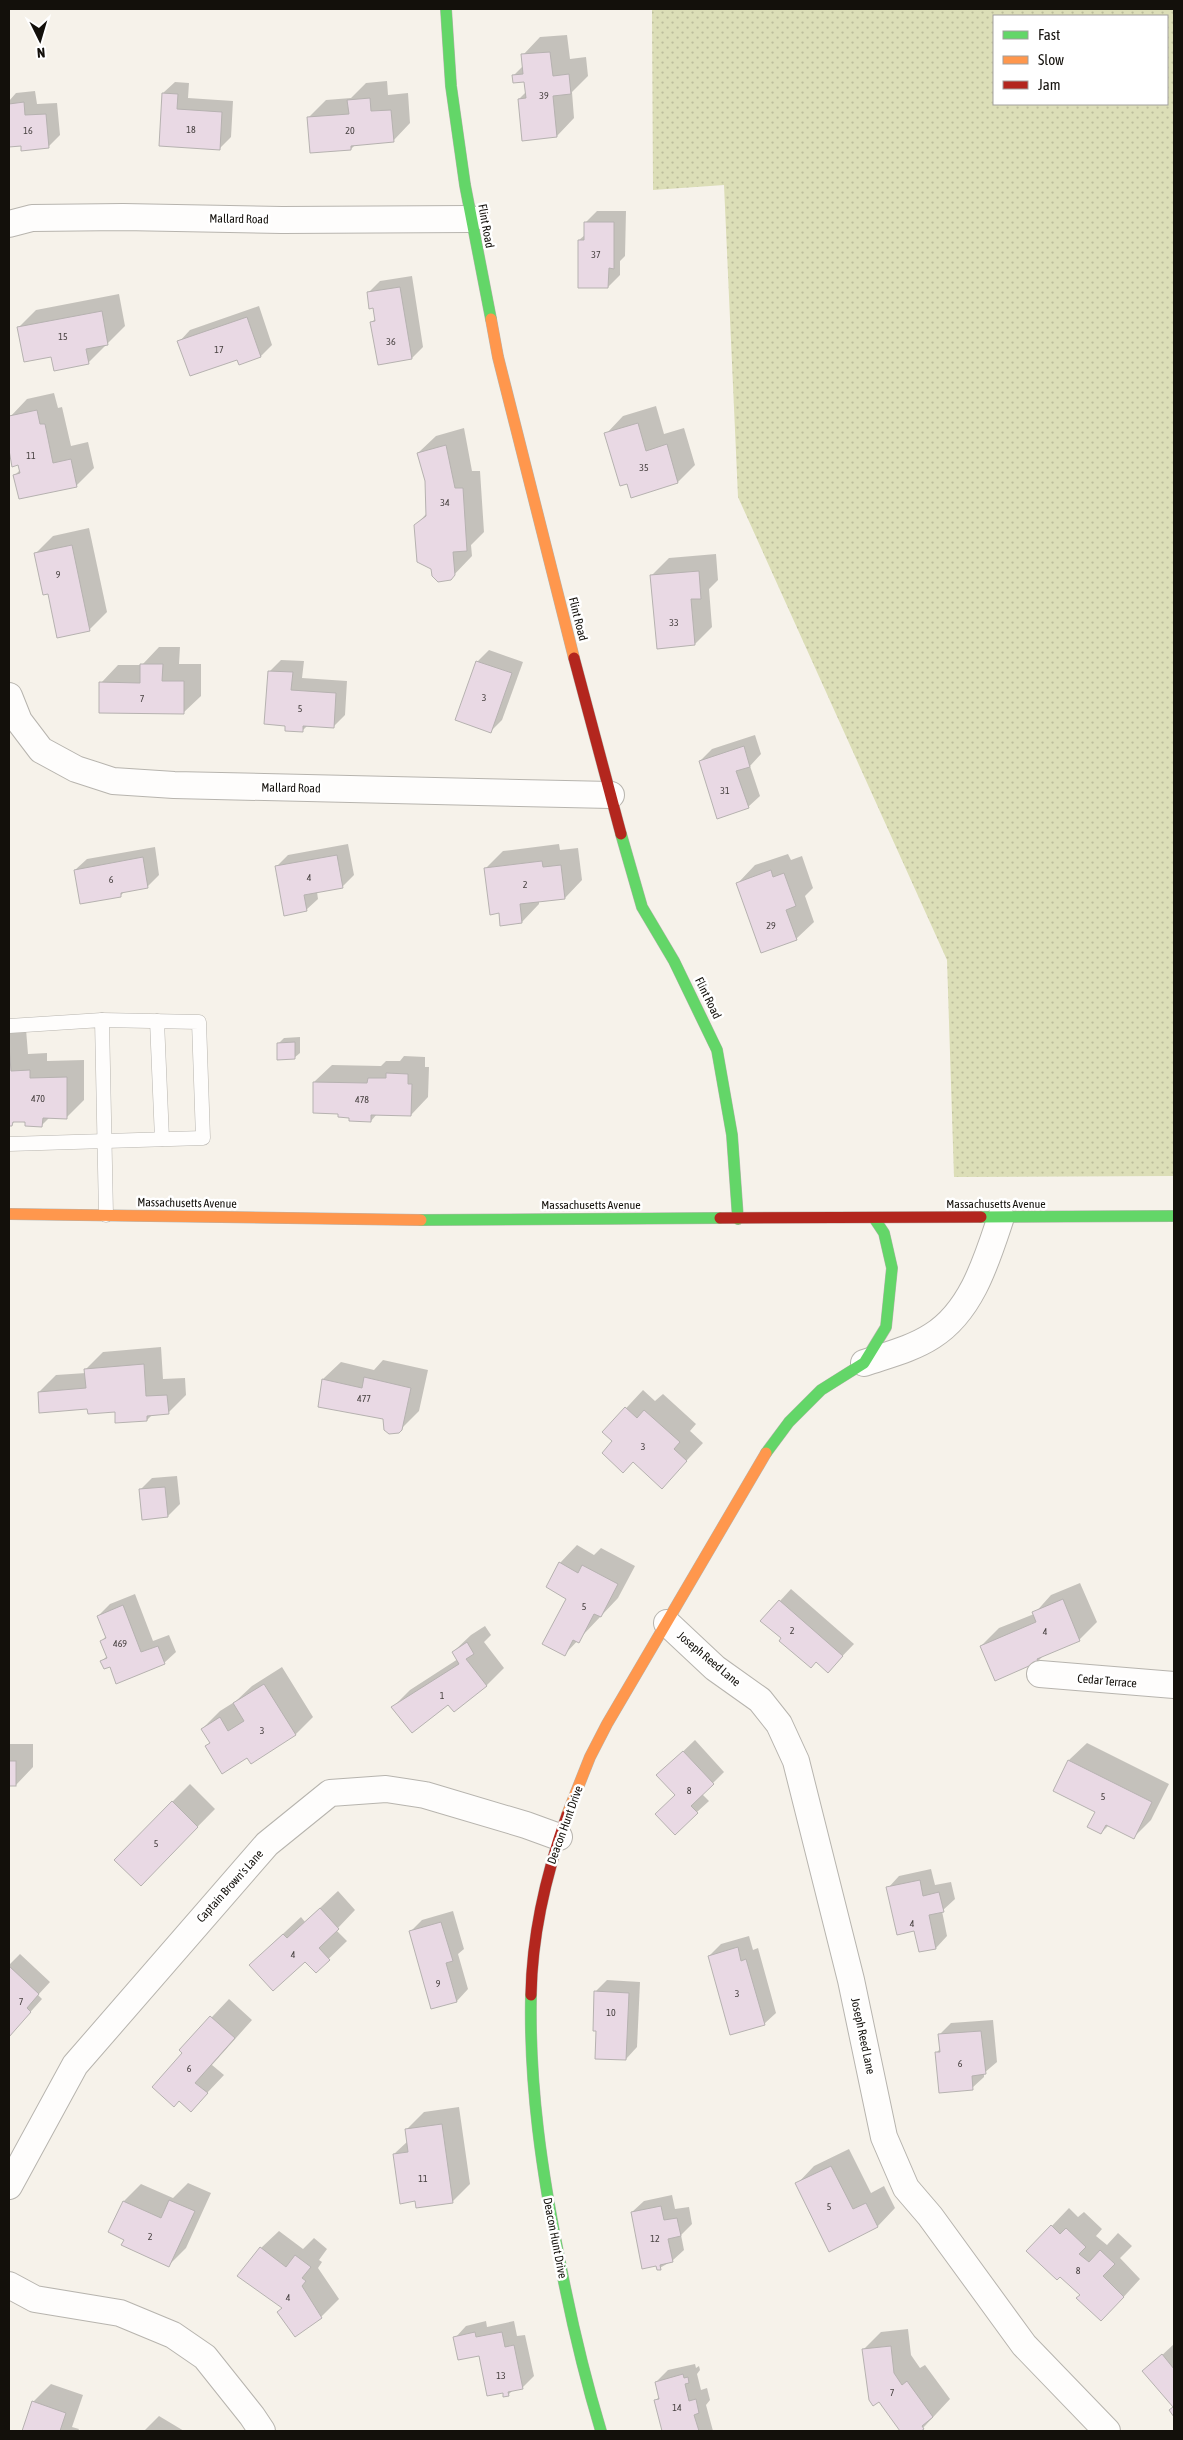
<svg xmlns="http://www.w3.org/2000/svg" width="1183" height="2440" font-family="'Asap Condensed',sans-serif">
<defs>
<pattern id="green-dots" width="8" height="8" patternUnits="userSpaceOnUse" patternTransform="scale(1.25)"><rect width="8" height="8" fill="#dcdeb7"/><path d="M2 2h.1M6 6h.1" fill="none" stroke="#bcbd9c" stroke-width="1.8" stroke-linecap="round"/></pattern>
</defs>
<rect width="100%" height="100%" fill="#f6f2ea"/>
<path fill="url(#green-dots)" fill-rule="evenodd" d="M652 9H1174V1176L954 1177 947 960 738 497 724 185 653 190ZM994 16H1167V104H994Z"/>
<g fill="#0003">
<polygon points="567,35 570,59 586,57 588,76 572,92 574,118 557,136 519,99 526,92 525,81 514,75 524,65 523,55 540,37"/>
<polygon points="387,81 388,95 408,93 410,123 393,141 356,144 351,149 308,118 326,100 351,98 366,83"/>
<polygon points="175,82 189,83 188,98 233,101 231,137 219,149 160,145 163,93"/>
<polygon points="35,91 37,104 57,103 60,135 48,147 22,144 9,146 9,101 16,93"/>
<polygon points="597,211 626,211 625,256 620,261 620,275 608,287 579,240 585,235 585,223"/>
<polygon points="412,276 423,347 412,358 372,322 376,318 368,293 380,281"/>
<polygon points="119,294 125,326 88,363 52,355 19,327 36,310"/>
<polygon points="259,306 272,345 261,356 238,358 179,342 190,330"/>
<polygon points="54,393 58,408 62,407 71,446 88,442 94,468 76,486 15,475 20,470 19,464 13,465 9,444 10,417 27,399"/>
<polygon points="656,406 664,434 684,428 695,465 678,482 606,434 623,416"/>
<polygon points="464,428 472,471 480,471 484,532 471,545 472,556 450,579 416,525 427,513 426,481 418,453 436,436"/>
<polygon points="89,528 107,612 89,630 49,593 36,553 53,536"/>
<polygon points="716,554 718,580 709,589 712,627 695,644 651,576 669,558"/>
<polygon points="159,647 180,647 179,664 201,664 201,696 183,713 101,683 118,665 142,665"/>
<polygon points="489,650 523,662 502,720 491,731 457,720 478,661"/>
<polygon points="281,660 304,661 302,678 347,681 345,715 333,727 308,725 302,731 269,672"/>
<polygon points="755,735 761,754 750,766 760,796 748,807 700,761 712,749"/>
<polygon points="348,844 354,875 342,887 317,892 318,899 306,910 276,867 288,855"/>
<polygon points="559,844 560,850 578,848 582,880 565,898 539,901 539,904 522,922 500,912 485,869 503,851"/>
<polygon points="155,847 159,875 148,886 126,890 121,895 75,870 87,859"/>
<polygon points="788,854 791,860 802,856 813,888 805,896 814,922 796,939 738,883 755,865"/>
<polygon points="26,1029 28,1054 47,1053 47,1061 84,1060 84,1100 66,1118 50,1117 42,1125 16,1121 9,1125 9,1030"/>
<polygon points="300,1037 300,1053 294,1058 279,1043 284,1038"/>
<polygon points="404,1056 425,1057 425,1067 429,1067 428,1097 411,1115 377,1114 371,1121 351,1117 339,1112 314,1082 332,1065 381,1066 386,1061 400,1061"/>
<polygon points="161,1347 163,1379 185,1378 186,1395 169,1412 153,1414 147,1420 116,1411 88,1408 39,1392 56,1375 86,1373 86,1369 103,1352"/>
<polygon points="383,1360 428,1370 419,1411 401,1429 323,1379 341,1362 374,1370"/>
<polygon points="643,1390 655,1401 663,1394 696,1424 690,1431 703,1443 662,1487 604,1432"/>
<polygon points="177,1476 180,1504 168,1516 140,1490 152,1478"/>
<polygon points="577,1545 594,1555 601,1548 635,1566 618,1598 565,1654 568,1598 560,1563"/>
<polygon points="1080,1583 1097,1622 1079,1640 1045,1654 1038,1661 981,1646 999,1628 1034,1614 1051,1595"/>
<polygon points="791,1589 854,1644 828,1671 783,1638 780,1601"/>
<polygon points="135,1594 153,1641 169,1635 176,1652 164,1663 102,1661 107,1656 102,1641 106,1636 98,1616 110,1604"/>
<polygon points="485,1626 491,1635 484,1642 504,1668 487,1685 454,1710 449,1703 393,1707 410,1690 458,1659 453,1652 471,1635"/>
<polygon points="282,1667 313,1717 296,1734 251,1762 248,1757 206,1746 211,1742 202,1729 220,1711 236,1701 252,1686"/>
<polygon points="9,1735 10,1744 33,1744 33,1767 16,1785 9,1785"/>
<polygon points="695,1740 724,1772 702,1794 709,1801 697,1812 676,1795 670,1764"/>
<polygon points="1087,1743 1169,1784 1151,1820 1134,1837 1109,1825 1101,1833 1097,1811 1054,1790 1069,1760"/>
<polygon points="190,1784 215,1809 158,1867 172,1802"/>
<polygon points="931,1869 935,1885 951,1882 955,1899 942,1911 947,1936 936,1948 915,1930 888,1888 899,1876"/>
<polygon points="338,1891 355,1910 336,1930 347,1941 316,1971 305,1960 269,1947 301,1917 305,1922"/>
<polygon points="453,1911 464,1949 458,1954 468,1989 457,2001 432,2008 411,1931 422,1920"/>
<polygon points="749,1936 753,1950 758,1948 776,2013 764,2024 709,1956 721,1944"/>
<polygon points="20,1954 50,1982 38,1995 42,1999 9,2036 9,1965"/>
<polygon points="607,1980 640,1982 637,2047 626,2059 595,1992"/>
<polygon points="229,1999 252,2020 212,2065 224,2075 191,2110 184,2053 181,2050"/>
<polygon points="993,2020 997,2062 984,2073 984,2077 972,2088 936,2053 941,2048 939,2035 951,2023"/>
<polygon points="459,2107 470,2184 452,2202 416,2200 394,2154 408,2141 406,2130 424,2112"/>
<polygon points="849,2149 871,2193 884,2186 895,2208 878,2226 830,2250 797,2184 814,2166"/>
<polygon points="188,2183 211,2193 186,2248 168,2266 126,2239 124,2201 141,2184 173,2198"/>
<polygon points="672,2195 675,2209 689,2207 692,2224 681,2235 684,2250 672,2261 658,2269 632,2212 644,2201"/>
<polygon points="1069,2208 1078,2217 1084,2212 1102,2229 1096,2236 1107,2245 1118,2233 1132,2246 1120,2258 1140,2279 1119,2302 1081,2295 1060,2275 1028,2251"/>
<polygon points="279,2231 303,2249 314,2238 327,2249 319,2260 322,2262 318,2268 339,2299 321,2317 295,2335 261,2248"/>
<polygon points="486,2321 487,2327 514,2321 517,2336 525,2335 534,2376 522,2388 513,2390 508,2395 480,2354 455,2338 466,2326"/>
<polygon points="908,2329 911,2355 920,2368 925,2365 950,2399 923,2428 902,2431 879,2400 864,2349 881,2332"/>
<polygon points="1174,2344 1174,2415 1171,2410 1174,2406 1144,2372"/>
<polygon points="695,2364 696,2368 699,2366 700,2370 697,2374 701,2390 707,2388 710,2400 706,2405 713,2431 663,2431 655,2401 660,2396 656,2382 668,2370"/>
<polygon points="51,2384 83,2395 72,2427 79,2429 78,2431 23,2431 33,2402"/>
<polygon points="159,2416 184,2431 144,2431"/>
</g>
<g fill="#e9d9e4" stroke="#b6b2b0">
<polygon points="550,52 553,76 569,74 571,94 553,96 557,137 522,141 518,99 526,98 524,82 513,83 512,75 523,74 521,54"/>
<polygon points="162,93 178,94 177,109 222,112 220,150 159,146"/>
<polygon points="370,98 371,111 391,110 394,142 351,146 351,150 310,153 307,117 349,114 347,100"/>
<polygon points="24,102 25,115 46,114 49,148 21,151 21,146 9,147 9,104"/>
<polygon points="584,222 614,222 614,269 609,268 608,288 578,288 578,240 584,240"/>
<polygon points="400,287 412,359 378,365 370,322 375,321 373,308 369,309 367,292"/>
<polygon points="102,311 108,345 86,349 89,364 54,371 51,357 24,362 17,327"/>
<polygon points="247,317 261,357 239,365 237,360 190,376 177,341"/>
<polygon points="37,410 40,424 45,424 53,463 71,459 77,487 19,499 13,475 20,473 18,465 12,467 9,450 9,416"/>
<polygon points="638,423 646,451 667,444 678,483 631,498 627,484 620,486 604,433"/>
<polygon points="446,445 455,488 463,488 467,551 453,552 455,575 451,580 438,582 432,576 431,569 417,562 414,525 426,516 425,481 417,453"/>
<polygon points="72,545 90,631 57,638 48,594 43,595 34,553"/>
<polygon points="699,571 701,599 691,599 695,645 657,649 650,575"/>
<polygon points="476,661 512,673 491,733 455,720"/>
<polygon points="140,664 163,664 162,681 184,681 184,714 99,713 99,682 140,683"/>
<polygon points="268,671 293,672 291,690 336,693 334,728 303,726 303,732 285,731 285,726 264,724"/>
<polygon points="744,746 750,767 736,771 749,808 717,819 699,761"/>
<polygon points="337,855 343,888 304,895 307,911 284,916 275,866"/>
<polygon points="143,857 148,888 121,893 121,897 80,904 74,870"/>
<polygon points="542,861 543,867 561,865 565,899 520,904 522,923 500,926 499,913 490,915 484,868"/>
<polygon points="771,870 773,877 784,873 796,906 786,910 797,940 761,953 736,883"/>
<polygon points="295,1042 295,1059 277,1060 277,1043"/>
<polygon points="9,1046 11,1071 30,1070 30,1078 67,1077 67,1119 43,1118 42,1127 25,1126 25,1122 13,1122 12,1126 9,1126"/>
<polygon points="386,1073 408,1074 408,1084 412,1084 411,1116 371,1115 371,1122 349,1121 349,1118 338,1117 338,1114 313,1113 313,1082 367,1083 368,1078 386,1078"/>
<polygon points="144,1364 146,1396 167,1395 169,1414 147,1416 147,1421 115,1423 115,1412 88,1414 87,1409 39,1413 38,1392 86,1388 84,1369"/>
<polygon points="364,1377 411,1388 402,1430 399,1433 389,1434 384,1430 383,1419 318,1407 322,1379 362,1388"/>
<polygon points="625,1407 637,1418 644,1410 680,1442 674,1449 687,1461 662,1489 633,1462 623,1473 602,1453 612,1441 602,1432"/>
<polygon points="165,1487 168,1517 142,1520 139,1489"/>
<polygon points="559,1562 578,1573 582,1565 618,1584 601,1617 594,1614 579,1643 573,1640 565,1656 542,1644 566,1599 546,1587"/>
<polygon points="1063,1599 1080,1641 1037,1659 1038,1662 995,1681 980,1646 1036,1622 1032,1612"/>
<polygon points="779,1600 843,1656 828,1673 816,1662 811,1668 779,1641 781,1638 760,1621"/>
<polygon points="123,1605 141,1652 158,1646 165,1664 116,1684 110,1667 104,1669 100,1661 107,1658 100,1641 106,1638 97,1616"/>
<polygon points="467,1642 474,1654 466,1659 487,1686 454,1712 448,1705 412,1733 391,1707 459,1664 452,1652"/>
<polygon points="264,1684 296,1735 251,1764 247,1758 222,1774 205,1746 210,1743 201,1729 220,1717 228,1731 244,1721 233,1703"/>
<polygon points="683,1751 714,1784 691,1806 698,1813 675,1835 655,1814 675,1795 656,1775"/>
<polygon points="1068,1760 1152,1802 1134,1839 1106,1825 1101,1834 1087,1827 1095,1812 1053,1791"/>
<rect x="9" y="1761" width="7" height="25"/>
<polygon points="172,1801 198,1827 141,1886 114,1860"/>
<polygon points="920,1880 923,1896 939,1892 944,1912 929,1915 936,1949 919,1952 914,1931 897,1935 886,1887"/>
<polygon points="320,1908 339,1929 319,1948 330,1960 316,1973 305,1962 273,1991 249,1965 283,1934 287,1938"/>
<polygon points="441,1922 453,1961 446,1963 457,2002 431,2009 409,1931"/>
<polygon points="738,1947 741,1961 746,1959 765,2025 730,2035 708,1956"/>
<polygon points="9,1966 39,1994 27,2008 31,2012 9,2037"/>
<polygon points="594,1991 629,1993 626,2060 595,2059 596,2031 593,2031"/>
<polygon points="210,2016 235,2038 195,2083 208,2093 191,2112 179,2101 174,2107 152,2087 182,2053 179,2050"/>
<polygon points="981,2031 986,2074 972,2076 973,2090 939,2093 935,2052 940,2052 938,2034"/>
<polygon points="442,2124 453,2203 416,2208 415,2201 400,2204 393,2154 408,2152 405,2129"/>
<polygon points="831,2166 853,2209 866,2203 878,2227 829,2252 795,2183"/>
<polygon points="169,2200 195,2211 169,2267 121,2245 124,2240 108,2232 123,2201 161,2218"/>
<polygon points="661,2206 664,2220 677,2218 681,2236 668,2239 673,2262 660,2265 661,2270 657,2270 656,2266 642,2269 631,2212"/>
<polygon points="1051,2225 1060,2234 1066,2228 1086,2247 1079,2254 1089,2262 1100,2250 1115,2264 1103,2276 1124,2297 1101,2321 1076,2298 1080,2295 1060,2277 1057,2280 1026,2251"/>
<polygon points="260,2247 286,2267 295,2255 311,2267 302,2278 306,2281 302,2286 322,2318 295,2337 277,2312 282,2308 237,2276"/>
<polygon points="475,2332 476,2337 502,2332 505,2347 514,2345 523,2389 508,2392 509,2396 503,2397 503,2393 487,2396 479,2356 458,2360 453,2337"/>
<polygon points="891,2346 894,2373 902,2385 907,2381 933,2417 922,2426 924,2429 921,2431 900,2431 879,2402 873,2406 869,2400 862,2349"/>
<polygon points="1162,2354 1174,2369 1174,2417 1169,2410 1173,2407 1142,2371"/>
<polygon points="683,2374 684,2378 688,2377 689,2383 685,2384 689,2401 696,2399 699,2413 694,2415 699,2431 662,2431 654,2400 659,2399 655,2382"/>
<polygon points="32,2401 66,2413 60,2431 22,2431"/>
</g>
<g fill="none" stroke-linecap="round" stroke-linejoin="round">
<defs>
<g id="lane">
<polyline points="157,1021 162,1139"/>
<polyline points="9,1026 102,1020 106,1215"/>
<polyline points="9,1144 203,1138 199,1022 102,1020"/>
</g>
<g id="street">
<polyline points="9,224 32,218 123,217 282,220 471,219"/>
<polyline points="9,696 19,721 41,750 76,769 113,781 174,785 611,795"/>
<path d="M864 1363C887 1355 912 1349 932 1336 972 1311 987 1259 1001 1217"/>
<polyline points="667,1623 715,1668 760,1700 779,1724 796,1761 851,1980 884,2137 906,2188 930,2216 1024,2345 1107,2431"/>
<polyline points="1040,1674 1174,1685"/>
<polyline points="9,2186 75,2065 267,1844 330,1793 386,1789 425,1795 526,1825 559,1837"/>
<polyline points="9,2285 35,2299 120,2313 173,2335 205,2357 252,2416 262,2431"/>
</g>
<g id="fast">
<polyline points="446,9 451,86 465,185 491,319"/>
<polyline points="621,834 642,907 674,961 717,1050 732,1135 738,1219"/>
<polyline points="981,1217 1174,1216"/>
<polyline points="421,1220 720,1218"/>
<polyline points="766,1453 789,1422 821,1390 864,1363 886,1327 892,1268 884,1233 874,1218"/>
<path d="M531 1995C529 2085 542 2174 560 2262 571 2319 584 2375 601 2431"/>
</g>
<g id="slow">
<polyline points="491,319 498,357 574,658"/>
<polyline points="9,1214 421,1220"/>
<polyline points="567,1815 590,1757 607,1724 766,1453"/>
</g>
<g id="jam">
<polyline points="574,658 621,834"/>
<polyline points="720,1218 981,1217"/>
<path d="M531 1995C532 1933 546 1874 567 1815"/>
</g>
</defs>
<use href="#lane" stroke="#b7b4ae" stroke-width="15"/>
<use href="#street" stroke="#b7b4ae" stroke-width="28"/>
<use href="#fast" stroke="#b7b4ae" stroke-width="12"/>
<use href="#slow" stroke="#b7b4ae" stroke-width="12"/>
<use href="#jam" stroke="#b7b4ae" stroke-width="12"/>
<use href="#lane" stroke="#fefdfc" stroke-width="14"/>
<use href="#street" stroke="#fefdfc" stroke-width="26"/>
<use href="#fast" stroke="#63d668" stroke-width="11"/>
<use href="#slow" stroke="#ff974d" stroke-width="11"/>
<use href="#jam" stroke="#b3261e" stroke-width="11"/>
</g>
<g text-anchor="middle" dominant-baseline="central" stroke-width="5" stroke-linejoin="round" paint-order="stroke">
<g font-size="10" fill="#484241">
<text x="544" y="95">39</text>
<text x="191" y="129">18</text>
<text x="28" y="130">16</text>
<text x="350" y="130">20</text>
<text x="596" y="254">37</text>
<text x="63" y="336">15</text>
<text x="391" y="341">36</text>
<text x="219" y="349">17</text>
<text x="31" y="455">11</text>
<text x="644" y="467">35</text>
<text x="445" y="502">34</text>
<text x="58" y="574">9</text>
<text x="674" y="622">33</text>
<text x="484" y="697">3</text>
<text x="142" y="698">7</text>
<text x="300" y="708">5</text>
<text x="725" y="790">31</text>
<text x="309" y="877">4</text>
<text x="111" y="879">6</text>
<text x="525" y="884">2</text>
<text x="771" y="925">29</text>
<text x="38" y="1098">470</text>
<text x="362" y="1099">478</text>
<text x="364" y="1398">477</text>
<text x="643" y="1446">3</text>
<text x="584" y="1606">5</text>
<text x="792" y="1630">2</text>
<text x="1045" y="1631">4</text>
<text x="120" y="1643">469</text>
<text x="442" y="1695">1</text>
<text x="262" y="1730">3</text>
<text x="689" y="1790">8</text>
<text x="1103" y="1796">5</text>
<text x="156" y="1843">5</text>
<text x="912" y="1923">4</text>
<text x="293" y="1954">4</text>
<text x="438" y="1983">9</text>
<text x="737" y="1993">3</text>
<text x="21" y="2001">7</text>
<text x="611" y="2012">10</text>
<text x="960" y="2063">6</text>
<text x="189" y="2068">6</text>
<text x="423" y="2178">11</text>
<text x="829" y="2206">5</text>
<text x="150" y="2236">2</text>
<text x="655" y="2238">12</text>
<text x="1078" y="2270">8</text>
<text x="288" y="2297">4</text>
<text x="501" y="2375">13</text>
<text x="892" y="2392">7</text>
<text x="677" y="2407">14</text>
</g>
<g font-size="12" fill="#13100b" stroke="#fff">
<text transform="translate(239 219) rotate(1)">Mallard Road</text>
<text transform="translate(486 226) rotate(80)">Flint Road</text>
<text transform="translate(578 619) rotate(76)">Flint Road</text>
<text transform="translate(291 788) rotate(1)">Mallard Road</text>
<text transform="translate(708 998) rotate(64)">Flint Road</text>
<text transform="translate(187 1203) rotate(1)">Massachusetts Avenue</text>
<text x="996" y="1204">Massachusetts Avenue</text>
<text x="591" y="1205">Massachusetts Avenue</text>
<text transform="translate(709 1659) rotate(40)">Joseph Reed Lane</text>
<text transform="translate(1107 1681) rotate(5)">Cedar Terrace</text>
<text transform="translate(565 1825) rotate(-70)">Deacon Hunt Drive</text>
<text transform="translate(230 1886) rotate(-48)">Captain Brown's Lane</text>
<text transform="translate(863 2036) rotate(78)">Joseph Reed Lane</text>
<text transform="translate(555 2238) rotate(79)">Deacon Hunt Drive</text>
</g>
</g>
<rect width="1183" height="2440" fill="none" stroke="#13100b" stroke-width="20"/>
<rect x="993" y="15" width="175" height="90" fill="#ffffff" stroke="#a19f9d"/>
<rect x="1003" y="31" width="25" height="8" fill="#63d668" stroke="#a19f9d"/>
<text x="1038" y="40" font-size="15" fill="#13100b">Fast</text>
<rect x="1003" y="56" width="25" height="8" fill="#ff974d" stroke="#a19f9d"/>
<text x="1038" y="65" font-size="15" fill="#13100b">Slow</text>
<rect x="1003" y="81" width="25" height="8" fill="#b3261e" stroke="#a19f9d"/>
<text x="1038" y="90" font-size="15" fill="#13100b">Jam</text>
<g transform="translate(40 40) rotate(175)" stroke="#ffffff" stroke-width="4" paint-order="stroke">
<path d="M0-4L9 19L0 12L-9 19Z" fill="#13100b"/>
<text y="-8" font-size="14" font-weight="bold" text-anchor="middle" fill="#13100b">N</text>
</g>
</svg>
